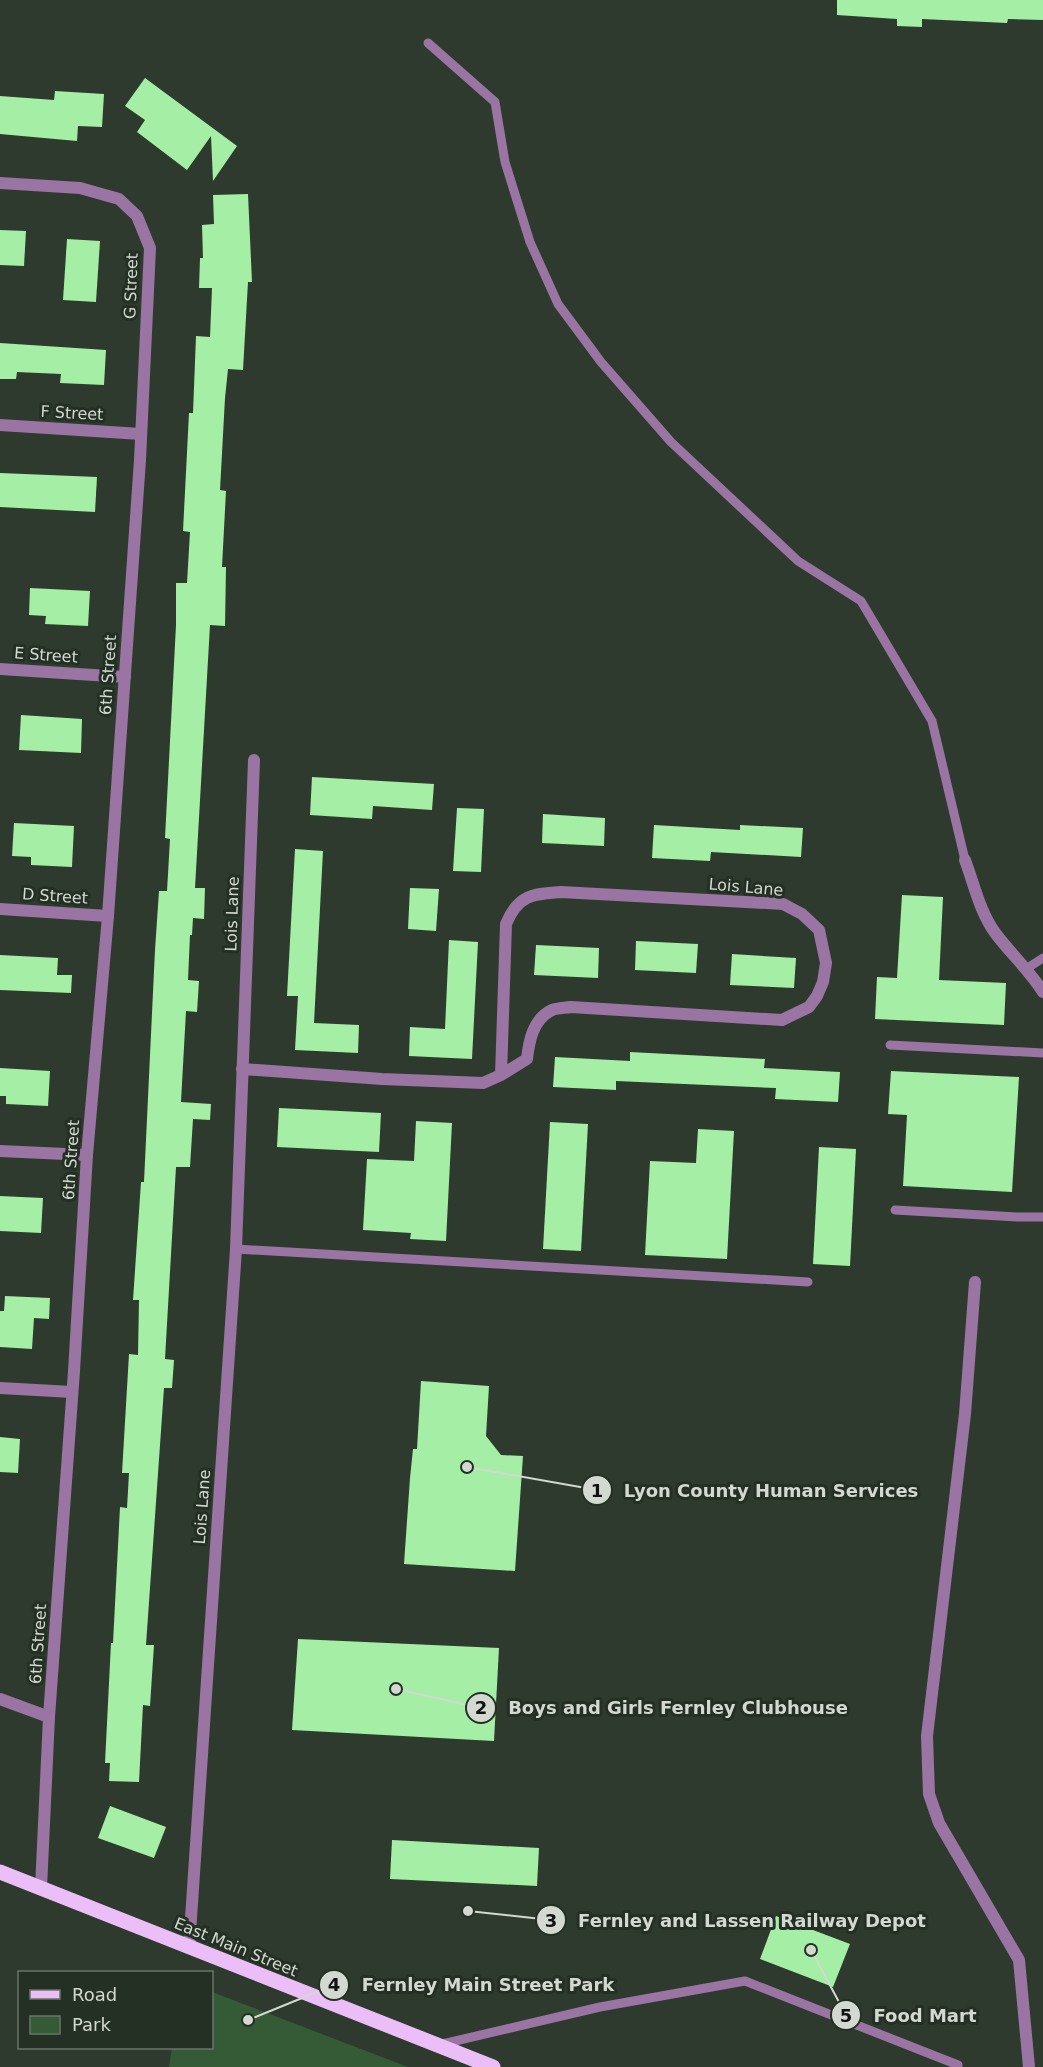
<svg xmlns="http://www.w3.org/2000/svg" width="1043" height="2067" font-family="'DejaVu Sans',sans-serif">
<rect width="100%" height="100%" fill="#2e3a2e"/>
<polygon fill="#355b36" points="212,1992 408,2067 169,2067 172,2048 212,2048"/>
<g fill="#a5eea5">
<polygon points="837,0 1043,0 1043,20 1008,19 1007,23 922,19 922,27 897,26 897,19 837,15"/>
<polygon points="145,78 237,146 213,181 211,136 187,170 137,132 145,120 125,106"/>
<polygon points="55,91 104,94 102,127 78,126 77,141 0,134 0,96 54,100"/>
<polygon points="248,194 252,282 248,282 243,370 228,369 225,398 220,490 226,491 222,567 226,567 225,626 210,625 195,888 205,888 204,919 193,918 192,935 190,935 188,980 199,981 197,1012 186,1011 181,1102 211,1104 210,1120 193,1119 190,1167 176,1167 165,1359 174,1360 172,1388 164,1388 146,1645 154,1645 150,1706 143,1705 139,1782 109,1781 110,1763 105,1763 111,1643 113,1643 120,1507 127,1508 129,1473 122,1473 129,1354 138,1355 139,1300 133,1300 141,1182 144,1182 155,950 159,891 167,891 168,874 170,839 165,838 176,625 176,583 187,583 190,532 183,531 189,413 193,413 196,336 210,337 212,288 199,288 200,258 203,258 202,225 214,224 213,195"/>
<polygon points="0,230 26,231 24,266 0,265"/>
<polygon points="67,239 100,241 96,302 63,300"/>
<polygon points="0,343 106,350 104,385 60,383 61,374 17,372 16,379 0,379"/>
<polygon points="0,473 97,477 95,512 0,507"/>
<polygon points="30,588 90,591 88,626 45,624 46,616 29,615"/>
<polygon points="21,715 82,719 81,753 19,750"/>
<polygon points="312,777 434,784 432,810 373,806 372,819 310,815"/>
<polygon points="457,808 484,809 481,872 453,871"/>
<polygon points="543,814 605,818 604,846 542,843"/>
<polygon points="14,823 74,826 72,867 31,865 31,857 12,856"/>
<polygon points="654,825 740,830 740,825 803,828 801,857 711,852 710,861 652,858"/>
<polygon points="295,849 323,851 314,1023 359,1025 358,1053 295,1050 298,996 287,996"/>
<polygon points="410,888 439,889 436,931 408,929"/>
<polygon points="902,895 943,897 939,980 1006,983 1004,1025 875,1019 877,977 897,978"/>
<polygon points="449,940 478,942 472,1059 409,1056 410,1027 445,1029"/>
<polygon points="636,941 698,944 696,973 635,970"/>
<polygon points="536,945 599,948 598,978 534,975"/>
<polygon points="732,954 796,958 794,988 730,985"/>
<polygon points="0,955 58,958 57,975 72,975 71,993 0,990"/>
<polygon points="630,1052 765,1059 764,1068 840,1072 838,1102 775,1099 776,1088 616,1081 616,1090 553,1087 555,1057 630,1061"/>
<polygon points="0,1068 50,1071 48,1106 6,1104 6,1096 0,1096"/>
<polygon points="891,1071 1019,1077 1012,1192 903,1186 907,1115 888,1114"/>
<polygon points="279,1108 381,1113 379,1152 277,1147"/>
<polygon points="416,1121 452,1123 446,1241 410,1239 411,1233 363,1230 367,1159 414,1161"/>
<polygon points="550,1122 588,1124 581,1251 543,1249"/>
<polygon points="698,1129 734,1131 727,1259 645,1255 650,1161 696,1163"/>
<polygon points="819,1147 856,1149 850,1266 813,1264"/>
<polygon points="0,1196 43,1198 41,1233 0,1231"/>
<polygon points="5,1296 50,1298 49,1319 34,1318 32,1349 0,1347 0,1311 4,1311"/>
<polygon points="421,1381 489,1386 486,1436 501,1455 523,1456 515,1571 404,1564 410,1478 413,1449 417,1449"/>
<polygon points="0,1437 20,1439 18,1473 0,1472"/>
<polygon points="298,1639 499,1648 494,1741 292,1730"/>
<polygon points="110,1806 166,1827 154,1858 98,1838"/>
<polygon points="392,1840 539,1848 537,1886 390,1879"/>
<polygon points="776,1916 850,1944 833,1987 760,1959"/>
</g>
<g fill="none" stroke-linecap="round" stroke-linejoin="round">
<g stroke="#9a74a3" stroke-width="9">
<polyline points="428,43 495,102 505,162 530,242 558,304 601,362 671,442 798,561 861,601 932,721 965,860"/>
<polyline points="1026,969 1043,958"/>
<polyline points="890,1045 1043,1053"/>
<polyline points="895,1210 1017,1217 1043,1217"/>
<polyline points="236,1249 808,1282"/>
<polyline points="438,2045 600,2007 745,1981 958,2065 958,2067"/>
</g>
<g stroke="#9a74a3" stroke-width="12">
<polyline points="0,183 80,188 119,199 137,216 150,248 140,460 108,916 87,1155 74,1371 49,1717 41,1888"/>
<polyline points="0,425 141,434"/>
<polyline points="0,669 125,677"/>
<path d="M965 860C974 884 980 913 996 934 1011 954 1030 971 1043 992"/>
<polyline points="0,909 108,916"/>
<path d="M242 1069 382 1079 483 1083 501 1075 527 1059C529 1041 533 1019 552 1010 557 1008 565 1008 571 1007L782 1020 809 1007 817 996 823 982 826 963 819 930 802 914 783 904 561 892C532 894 518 895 506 924L501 1075"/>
<polyline points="0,1151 87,1155"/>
<polyline points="975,1282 965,1414 927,1736 929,1794 939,1823 1019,1960 1029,2067"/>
<polyline points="0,1388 72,1392"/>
<polyline points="0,1699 49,1717"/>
<polyline points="189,1948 236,1249 254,760"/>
</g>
<polyline stroke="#ecbef7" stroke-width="15" points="0,1872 493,2067"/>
</g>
<g text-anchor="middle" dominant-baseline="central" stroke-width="6" stroke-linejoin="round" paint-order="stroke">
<g font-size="16" fill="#d2d9d1" stroke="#243024">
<text transform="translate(131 286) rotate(-88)">G Street</text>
<text transform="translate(72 413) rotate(3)">F Street</text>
<text transform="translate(46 655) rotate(4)">E Street</text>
<text transform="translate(108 675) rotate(-86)">6th Street</text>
<text transform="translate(746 887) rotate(5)">Lois Lane</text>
<text transform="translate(55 896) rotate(4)">D Street</text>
<text transform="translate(232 914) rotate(-88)">Lois Lane</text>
<text transform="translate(71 1160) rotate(-86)">6th Street</text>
<text transform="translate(202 1507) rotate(-86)">Lois Lane</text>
<text transform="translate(38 1644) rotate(-86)">6th Street</text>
<text transform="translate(236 1947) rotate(22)">East Main Street</text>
</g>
</g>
<path fill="none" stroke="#d2d9d1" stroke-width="2" d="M467 1467L597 1490M396 1689L481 1708M468 1911L551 1920M248 2020L334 1985M811 1950L846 2015"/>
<g fill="#d2d9d1" stroke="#243024" stroke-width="2">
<circle cx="467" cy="1467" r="6"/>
<circle cx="396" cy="1689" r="6"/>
<circle cx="468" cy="1911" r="6"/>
<circle cx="248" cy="2020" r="6"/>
<circle cx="811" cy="1950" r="6"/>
<circle cx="597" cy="1490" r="15"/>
<circle cx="481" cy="1708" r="15"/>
<circle cx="551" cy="1920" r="15"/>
<circle cx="334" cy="1985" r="15"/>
<circle cx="846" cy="2015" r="15"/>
</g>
<g font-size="18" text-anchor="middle" font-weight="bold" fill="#111">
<text x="597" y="1497">1</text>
<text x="481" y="1714">2</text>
<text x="551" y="1927">3</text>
<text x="334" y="1991">4</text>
<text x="846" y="2022">5</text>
</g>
<g font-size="18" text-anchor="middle" font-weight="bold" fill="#d2d9d1" stroke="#243024" stroke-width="6" stroke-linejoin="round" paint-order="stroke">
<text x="771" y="1497">Lyon County Human Services</text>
<text x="678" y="1714">Boys and Girls Fernley Clubhouse</text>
<text x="752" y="1927">Fernley and Lassen Railway Depot</text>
<text x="488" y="1991">Fernley Main Street Park</text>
<text x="925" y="2022">Food Mart</text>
</g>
<rect x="18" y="1971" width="195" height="78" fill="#243024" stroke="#6a7469" stroke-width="1.5"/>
<rect x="30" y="1990" width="30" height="9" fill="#ecbef7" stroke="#6a7469" stroke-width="1.5"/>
<text x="72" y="2001" font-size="18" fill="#d2d9d1">Road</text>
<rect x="30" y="2016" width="30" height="18" fill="#355b36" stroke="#6a7469" stroke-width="1.5"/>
<text x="72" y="2031" font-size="18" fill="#d2d9d1">Park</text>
</svg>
